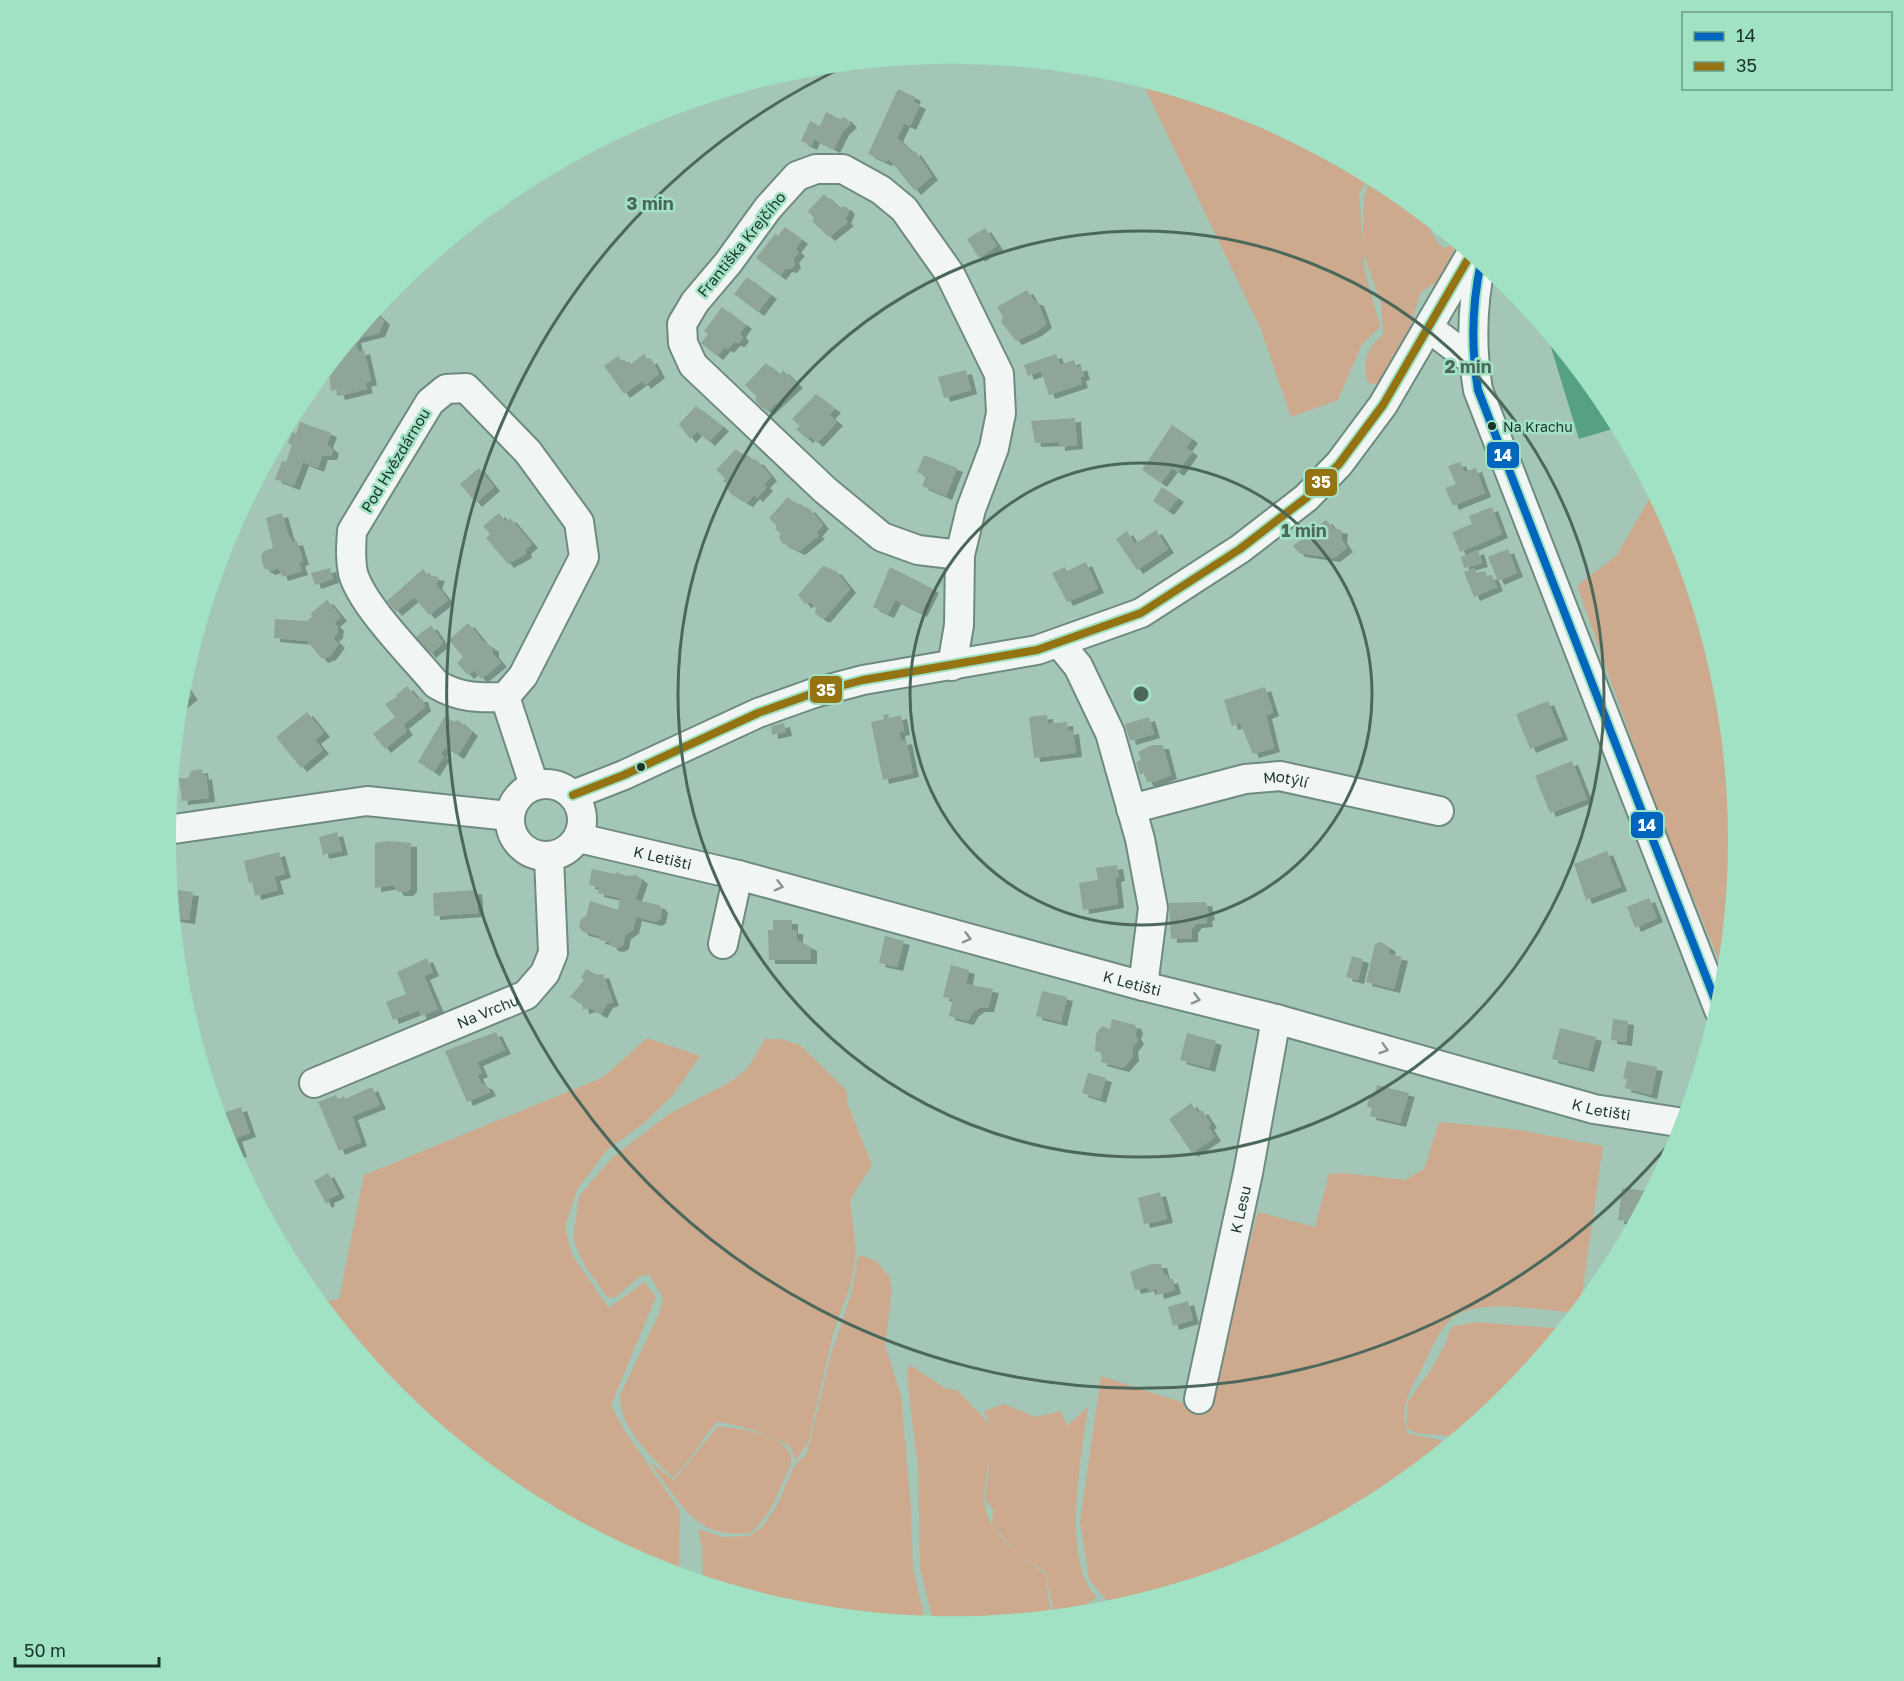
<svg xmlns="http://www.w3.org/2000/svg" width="1904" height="1681" font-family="'Golos Text',sans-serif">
<defs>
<filter id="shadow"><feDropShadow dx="6" dy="4" stdDeviation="0" flood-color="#0004"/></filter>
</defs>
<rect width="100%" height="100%" fill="#a4c6b7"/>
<g fill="#cdaa8d" fill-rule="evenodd">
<path d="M1141 80 1253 114 1369 176 1359 194 1363 244 1364 197 1369 182 1382 186 1394 200 1424 219 1438 244 1445 248 1457 243 1441 279 1421 292 1400 357 1382 385 1368 383C1361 364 1367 347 1383 335L1381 304 1364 255V267L1380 327 1362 344 1338 400 1291 417 1260 327Z"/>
<polygon points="1653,492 1679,540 1723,687 1738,841 1725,975 1658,813 1577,586 1617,555"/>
<polygon points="647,1038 700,1056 673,1095 643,1124 607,1150 577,1190 565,1227 572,1255 609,1308 644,1282 656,1297 611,1405 625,1431 680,1511 679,1576 651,1567 515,1494 396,1396 319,1302 339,1299 364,1175 602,1078"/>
<path d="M765 1039H781L800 1045 846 1090 848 1105 872 1165 850 1200 856 1251 852 1280 833 1334 808 1443 795 1461 791 1447C767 1433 744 1426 717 1422 701 1440 690 1461 673 1478 651 1456 619 1428 620 1395L659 1314 663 1298 649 1274 639 1277 615 1298 607 1297 583 1263 573 1238 579 1196 613 1157 644 1133 669 1114 730 1082 747 1069Z"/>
<path d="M1439 1122 1513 1129 1603 1146 1580 1309 1577 1313C1545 1311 1474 1296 1450 1320 1437 1333 1430 1352 1422 1368 1410 1390 1399 1406 1407 1433 1421 1438 1437 1437 1450 1444L1389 1495 1253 1567 1114 1609 1089 1579 1080 1521 1101 1376 1202 1409 1222 1345 1258 1212 1315 1227 1329 1174 1342 1173 1405 1180 1424 1169Z"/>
<polygon points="861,1255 876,1261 889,1276 892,1290 885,1345 901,1395 911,1509 913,1569 926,1624 798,1612 703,1583 702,1548 698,1529 723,1537 749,1536 762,1527 776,1507 794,1466 807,1453 830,1358 852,1291 858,1257"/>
<polygon points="1476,1322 1564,1329 1508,1397 1459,1437 1416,1433 1406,1427 1408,1401 1431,1370 1446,1343 1451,1327"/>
<path d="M910 1365 945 1388 958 1391 991 1425 984 1411 1004 1404 1036 1417 1061 1411 1067 1426 1088 1407C1082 1454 1060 1563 1097 1597L1071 1615 1054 1612 1045 1572 1018 1554 1045 1574 1051 1613 1064 1616 952 1627 934 1625 920 1568 918 1466 910 1404 907 1371ZM990 1458 985 1499 993 1509 992 1524 1015 1551C980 1518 980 1503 990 1458Z"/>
<path d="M718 1426C737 1428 790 1434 791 1460 791 1467 784 1479 781 1486 774 1505 766 1519 750 1533 708 1537 692 1521 669 1489 663 1480 655 1472 650 1462L674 1480Z"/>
<polygon points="1103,1601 1112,1610 1074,1615 1094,1603"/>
</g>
<polygon fill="#56a084" points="1546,331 1606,404 1619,427 1579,439"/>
<g fill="#8ea597" filter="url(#shadow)">
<polygon points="898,89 915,97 913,102 920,105 910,126 904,123 897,138 913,153 915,151 932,176 915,191 889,159 886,162 868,154"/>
<polygon points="826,112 840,119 845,117 851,124 843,131 834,149 814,139 811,146 801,141 810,121 820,126"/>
<polygon points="824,194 839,208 845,206 849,210 845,220 848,222 829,237 812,221 814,218 808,211"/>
<polygon points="785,227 802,240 795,249 799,252 793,259 795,264 791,269 786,268 780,276 756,258 775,234 778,236"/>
<polygon points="985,228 997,246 979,258 967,239"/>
<polygon points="747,277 771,295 758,312 734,294"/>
<polygon points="1027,290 1033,300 1038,302 1046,324 1036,332 1016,341 1001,322 1003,317 997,307"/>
<polygon points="722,307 746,325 740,333 743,338 739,343 734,342 728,349 725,347 717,356 701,343 708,334 704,331"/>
<polygon points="374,311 384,321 379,333 355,339 358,352 364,350 371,381 365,383 367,389 339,396 337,390 331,391 329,372 325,370"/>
<polygon points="644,354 649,361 651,359 659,374 645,385 642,381 624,394 604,366 618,356 624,364 628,361 631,364"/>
<polygon points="1056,354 1060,365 1074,360 1077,368 1081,366 1084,376 1080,377 1082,384 1049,395 1041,371 1028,376 1024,365"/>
<polygon points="766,363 779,375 783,370 797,384 768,411 759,405 755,399 757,397 745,385"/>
<polygon points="966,370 971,390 944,398 938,377"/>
<polygon points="816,394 835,409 829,415 837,422 817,443 810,436 807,439 796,429 800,426 792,419"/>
<polygon points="696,406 723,427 709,442 697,431 690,439 679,424"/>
<polygon points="1075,418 1077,445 1059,447 1059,442 1035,443 1031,421"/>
<polygon points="300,422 331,433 327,444 333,450 331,456 322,456 318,468 303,462 294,486 275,479 282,461 286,462 292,445 288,443 292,432 296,434"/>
<polygon points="1172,425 1192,439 1186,448 1192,452 1178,472 1172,468 1161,483 1142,470"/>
<polygon points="736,449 745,457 748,455 755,462 757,460 771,477 764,484 767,487 757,498 754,495 747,503 731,494 727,488 729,486 723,481 725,478 716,470"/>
<polygon points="924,455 957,468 946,496 922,486 926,476 917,472"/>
<polygon points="1460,462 1464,472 1476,468 1485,493 1453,506 1445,488 1456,484 1448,466"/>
<polygon points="479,468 494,487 476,503 460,484"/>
<polygon points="1162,487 1178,498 1168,511 1153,501"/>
<polygon points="788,497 797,505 800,503 807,510 809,508 823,525 816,533 819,535 799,551 782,543 779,536 781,534 775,529 777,526 769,518"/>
<polygon points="1492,507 1502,534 1460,552 1452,532 1472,524 1469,516"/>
<polygon points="282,513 288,534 293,542 297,541 303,561 299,562 302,571 282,577 279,568 270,571 264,568 261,556 264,551 273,548 266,518"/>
<polygon points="499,513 506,522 510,518 532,544 525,550 526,554 508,564 486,538 490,534 483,526"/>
<polygon points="1326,520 1333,528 1342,530 1341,539 1347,548 1334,558 1299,553 1293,546"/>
<polygon points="1156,530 1168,549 1137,570 1116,539 1127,531 1135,544"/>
<polygon points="1508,549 1517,573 1498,581 1488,557"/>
<polygon points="1478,550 1482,563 1464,568 1461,557"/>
<polygon points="1086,562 1098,589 1067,602 1052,573 1065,567 1067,571"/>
<polygon points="823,566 836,571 850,589 825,618 821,618 815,613 816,608 810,602 805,604 798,595"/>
<polygon points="890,567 933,589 921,613 895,600 888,614 873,607"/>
<polygon points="330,568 333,579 315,585 311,573"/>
<polygon points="1474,568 1477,573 1485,571 1487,576 1492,575 1497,587 1474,597 1464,572"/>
<polygon points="423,569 428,575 439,577 436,585 448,600 429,615 414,597 396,612 387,601"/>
<polygon points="327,600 341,617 334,623 338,627 337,634 333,638 339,644 330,656 322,659 307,641 274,638 275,619 307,621 313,616 310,614"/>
<polygon points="468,623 483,641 493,648 493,654 501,663 481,679 474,670 468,675 457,663 463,657 449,640"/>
<polygon points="431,625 443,643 430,654 416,637"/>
<polygon points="182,682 192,696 179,706 181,687"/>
<polygon points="407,686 417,698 422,698 425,707 403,725 407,731 385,749 373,734 395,717 385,704 397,697 396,695"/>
<polygon points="1265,687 1273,712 1266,715 1274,748 1253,754 1240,723 1232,726 1224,700"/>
<polygon points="1548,701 1562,736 1530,749 1516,714"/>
<polygon points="307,712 324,733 315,740 323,750 301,768 276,737"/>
<polygon points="888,714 889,718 901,715 904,731 899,732 901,741 906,740 913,773 883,780 871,722 884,719 883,715"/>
<polygon points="1047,715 1048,724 1067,722 1068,731 1073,730 1076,753 1034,758 1029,717"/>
<polygon points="445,716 454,722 458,720 472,732 458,755 445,747 441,754 444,756 434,772 418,762"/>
<polygon points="1149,717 1154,734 1130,741 1125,724"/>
<polygon points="784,723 786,732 772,735 771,726"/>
<polygon points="1152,745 1163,745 1171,775 1154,782 1147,782 1144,773 1140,775 1136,762 1141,760 1138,752"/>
<polygon points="1572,761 1587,799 1550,813 1535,776"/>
<polygon points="202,769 203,776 206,775 209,798 182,801 179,778 188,778 191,771"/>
<polygon points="337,832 342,851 323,855 319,837"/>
<polygon points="387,841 411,843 411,888 407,892 398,892 394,885 375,888 375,843"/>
<polygon points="1607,851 1621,887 1586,900 1574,864"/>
<polygon points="279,852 285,874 274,877 278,890 255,896 252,882 249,883 244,861"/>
<polygon points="1117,865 1119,877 1115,878 1118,904 1083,910 1079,883 1098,880 1096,868"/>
<polygon points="592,869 615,874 616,872 627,876 636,875 642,880 635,900 659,905 662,909 660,919 656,922 636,917 633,930 625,935 623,945 618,948 612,947 609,942 599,940 600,936 583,932 579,927 581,919 586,916 590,901 618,910 620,898 598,893 599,887 589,885"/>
<polygon points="170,889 193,892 189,920 173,918"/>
<polygon points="476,890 478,913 434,916 433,893"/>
<polygon points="1649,898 1657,918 1635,928 1627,907"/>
<polygon points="1206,902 1209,916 1206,917 1207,923 1196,924 1192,929 1192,938 1171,939 1169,903"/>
<polygon points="773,920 792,920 792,930 797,930 797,940 811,947 811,960 769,960 768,930 773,930"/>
<polygon points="885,936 904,941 897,967 879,963"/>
<polygon points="1381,942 1390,948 1388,954 1402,957 1394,989 1366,982 1375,944"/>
<polygon points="1352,956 1363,959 1358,980 1346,977"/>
<polygon points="427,958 433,972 424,976 438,1009 421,1016 419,1010 393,1020 386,1002 406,994 397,972"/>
<polygon points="951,965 969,970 966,984 993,989 988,1008 979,1008 972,1013 968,1021 949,1016 953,999 943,997"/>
<polygon points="586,969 597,975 603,974 613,1002 607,1004 601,1014 590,1008 583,1010 582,1004 570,997 584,980 581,978"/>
<polygon points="1042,991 1067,997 1061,1022 1036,1016"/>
<polygon points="1112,1019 1135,1025 1137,1030 1135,1035 1138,1040 1132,1048 1133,1057 1123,1068 1101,1062 1103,1053 1095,1051 1096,1034 1102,1026 1110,1029"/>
<polygon points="1613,1019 1628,1021 1626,1042 1611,1040"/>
<polygon points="1560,1028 1596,1037 1588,1068 1552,1059"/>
<polygon points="496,1032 505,1050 477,1062 482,1073 477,1075 481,1083 487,1086 490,1092 467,1102 445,1051"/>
<polygon points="1187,1033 1216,1041 1209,1068 1180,1060"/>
<polygon points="1627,1061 1657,1067 1651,1095 1625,1088 1627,1079 1623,1078"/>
<polygon points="1088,1073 1106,1078 1100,1099 1082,1093"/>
<polygon points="1377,1085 1409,1093 1400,1123 1370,1116 1372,1108 1367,1107 1370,1095 1375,1093"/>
<polygon points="372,1087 380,1105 352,1116 361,1142 339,1151 318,1102 336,1095 338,1099 344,1096 345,1099"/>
<polygon points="1191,1103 1198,1113 1202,1110 1211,1124 1208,1126 1215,1137 1192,1153 1169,1119"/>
<polygon points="241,1107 250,1133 236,1138 241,1153 233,1155 217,1115"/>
<polygon points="328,1173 339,1194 328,1199 329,1202 326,1204 314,1181"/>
<polygon points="1622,1188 1647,1191 1645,1205 1635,1222 1618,1220"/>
<polygon points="1160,1192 1167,1219 1144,1224 1138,1198"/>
<polygon points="1151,1264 1161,1264 1164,1275 1167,1275 1168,1280 1172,1279 1175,1290 1158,1295 1157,1289 1149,1291 1148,1287 1135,1290 1130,1272"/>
<polygon points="1188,1301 1193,1320 1173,1326 1168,1307"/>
</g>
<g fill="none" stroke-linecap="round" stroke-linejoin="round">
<defs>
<g id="minor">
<path d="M1481 262C1472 304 1471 348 1478 390L1719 1010"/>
<polyline points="1429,328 1474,362"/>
<path d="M466 388 528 452 579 522 584 557 523 676 505 697C479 698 459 698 436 684 414 657 362 606 353 573 350 559 351 546 352 531L430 402 446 389Z"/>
<polyline points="1059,643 1078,666 1110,733 1140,839 1153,908 1143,986"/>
<polyline points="952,666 959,625 960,555 971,509 994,448 1001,413 999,374 950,274 904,209 881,190 843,169 816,169 797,176 768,208 728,263 695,302 682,324 683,343 693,365 825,490 882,537 918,550 960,555"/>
<polyline points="505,697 534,785"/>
<circle cx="546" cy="820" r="36"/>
<polyline points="573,795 624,775 758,713 814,693 863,680 1037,650 1141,613 1240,549 1306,498 1339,464 1383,405 1471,254"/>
<path id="s1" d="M1131 809 1245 779 1280 776 1439 811"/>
<polyline points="167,830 367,801 510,816"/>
<path id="s2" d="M579 838 738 875 1143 986 1276 1019 1594 1109 1684 1123"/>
<polyline points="723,944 738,875"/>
<path id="s3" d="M314 1083 526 995 545 973 553 953 549 857"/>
<path id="s4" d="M1199 1399 1248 1173 1276 1019"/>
</g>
</defs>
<use href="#minor" stroke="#6f8b7f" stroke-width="32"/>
<use href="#minor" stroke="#f1f6f4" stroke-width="28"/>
<defs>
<path id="bus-1" d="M1481 262C1472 304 1471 348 1478 390L1719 1010"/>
<polyline id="bus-2" points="573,795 624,775 758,713 814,693 863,680 1037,650 1141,613 1240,549 1306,498 1339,464 1383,405 1471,254"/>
</defs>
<use href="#bus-1" stroke="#a1e2c5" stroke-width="12"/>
<use href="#bus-2" stroke="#a1e2c5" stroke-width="12"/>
<use href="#bus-1" stroke="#0065bd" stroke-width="8"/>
<use href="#bus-2" stroke="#947313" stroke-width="8"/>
</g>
<defs><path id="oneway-chevron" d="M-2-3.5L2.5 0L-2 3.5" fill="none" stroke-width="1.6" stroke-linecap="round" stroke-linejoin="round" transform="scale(1.5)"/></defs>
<g stroke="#86968f">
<use href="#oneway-chevron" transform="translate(779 886) rotate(15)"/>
<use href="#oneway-chevron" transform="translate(967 938) rotate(15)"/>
<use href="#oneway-chevron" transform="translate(1196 999) rotate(14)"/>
<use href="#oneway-chevron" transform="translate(1384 1049) rotate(16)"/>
</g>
<g fill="none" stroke="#4b685b" stroke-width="3">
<circle cx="1141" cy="694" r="231"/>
<circle cx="1141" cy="694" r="463"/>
<path d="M1680 1131A694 694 0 1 1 848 65"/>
</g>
<g fill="#1b352a" stroke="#a1e2c5" stroke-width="2">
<circle cx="1492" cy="426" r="5"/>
<circle cx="641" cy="767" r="5"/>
</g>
<g text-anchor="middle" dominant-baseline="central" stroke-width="5" stroke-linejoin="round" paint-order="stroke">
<g font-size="14" fill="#1b352a" stroke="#a1e2c5" text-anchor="start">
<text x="1503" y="426">Na Krachu</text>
</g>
<g font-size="15" fill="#1b352a" stroke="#a1e2c5">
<text transform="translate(741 244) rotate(-51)">Františka Krejčího</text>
<text transform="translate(395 460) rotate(-59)">Pod Hvězdárnou</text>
<text stroke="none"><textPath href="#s1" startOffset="159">Motýlí</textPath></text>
<text stroke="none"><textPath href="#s2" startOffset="86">K Letišti</textPath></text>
<text stroke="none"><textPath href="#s2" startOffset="572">K Letišti</textPath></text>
<text stroke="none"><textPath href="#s3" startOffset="188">Na Vrchu</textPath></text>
<text stroke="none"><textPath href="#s2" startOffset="1058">K Letišti</textPath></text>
<text stroke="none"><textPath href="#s4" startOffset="194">K Lesu</textPath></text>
</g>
</g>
<path d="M0 0H1904V1681H0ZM176 840a776 776 0 1 1 1552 0a776 776 0 1 1-1552 0Z" fill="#a1e2c5" fill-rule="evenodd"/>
<circle cx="1141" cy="694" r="9" fill="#4b685b" stroke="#a1e2c5" stroke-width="3"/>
<g font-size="18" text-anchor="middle" font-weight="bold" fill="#4b685b" stroke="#a1e2c5" stroke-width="5" stroke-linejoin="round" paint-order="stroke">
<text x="650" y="210">3 min</text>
<text x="1468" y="373">2 min</text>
<text x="1304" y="537">1 min</text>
</g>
<g stroke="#a1e2c5" stroke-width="2">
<rect x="1486" y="441" width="34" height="28" rx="6" fill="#0065bd"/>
<rect x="1304" y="468" width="34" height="29" rx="6" fill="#947313"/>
<rect x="809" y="675" width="34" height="29" rx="6" fill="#947313"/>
<rect x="1630" y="811" width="34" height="28" rx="6" fill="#0065bd"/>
</g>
<g font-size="16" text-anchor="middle" font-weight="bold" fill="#fff">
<text x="1503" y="461">14</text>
<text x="1321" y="488">35</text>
<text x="826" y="696">35</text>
<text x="1647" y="831">14</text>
</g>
<rect x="1682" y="12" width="210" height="78" fill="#a1e2c5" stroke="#6b9d87" stroke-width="1.5"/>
<rect x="1694" y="32" width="30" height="9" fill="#0065bd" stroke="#6b9d87" stroke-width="1.5"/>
<text x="1736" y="42" font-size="18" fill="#1b352a">14</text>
<rect x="1694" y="62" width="30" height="9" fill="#947313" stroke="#6b9d87" stroke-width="1.5"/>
<text x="1736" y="72" font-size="18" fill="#1b352a">35</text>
<path d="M15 1657v9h144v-9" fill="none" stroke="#1b352a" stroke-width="3"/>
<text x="24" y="1657" font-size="18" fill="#1b352a" stroke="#a1e2c5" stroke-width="4.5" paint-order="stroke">50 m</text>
</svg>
